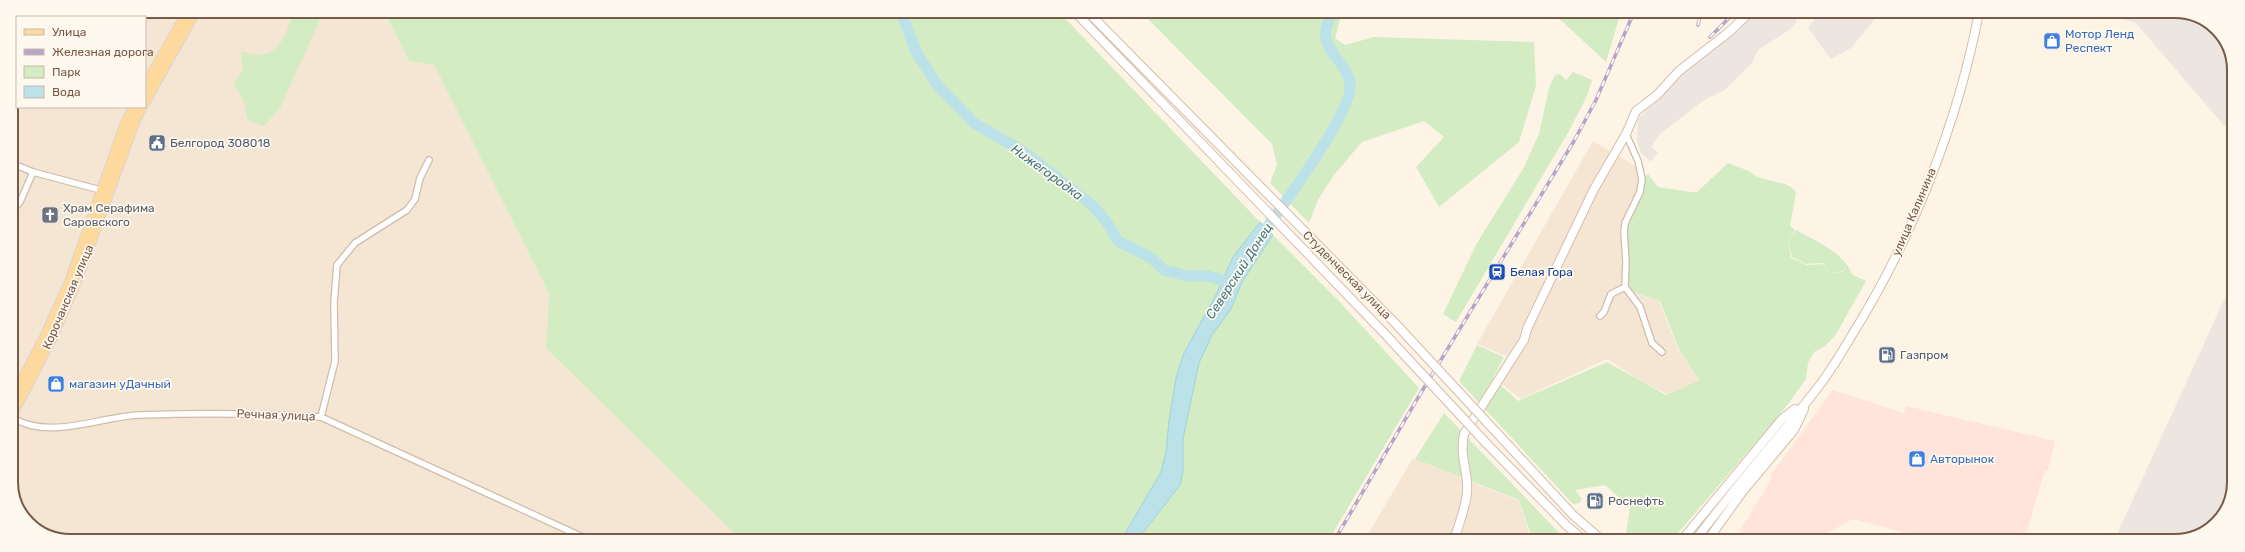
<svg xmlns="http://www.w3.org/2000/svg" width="2245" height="552" font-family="Rubik,sans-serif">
<rect width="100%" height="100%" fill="#fdf4e6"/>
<g fill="#f5e6d4">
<polygon points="70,11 384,11 409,61 434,65 549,294 546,348 741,540 58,540 26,521 11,490 11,69 17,55 17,107 145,107 145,17 55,17"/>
<polygon points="1593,141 1639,168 1639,194 1624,222 1624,262 1622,286 1631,292 1659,301 1679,352 1699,380 1667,394 1641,381 1607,359 1521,399 1494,378 1506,356 1477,344"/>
<polygon points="1413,458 1519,501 1532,541 1364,541"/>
</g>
<polygon fill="#fee4da" points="1833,390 1904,413 1906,406 2055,441 2048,470 2045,470 2024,541 1937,541 1853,519 1822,536 1819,541 1734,541 1772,478 1770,476"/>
<g fill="#ede6e0">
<polygon points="1756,12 1797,12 1794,16 1797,21 1792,28 1758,50 1752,63 1725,90 1704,100 1660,134 1651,147 1658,152 1651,162 1641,153 1637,142 1638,119 1677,79"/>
<polygon points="1820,12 1865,12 1874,20 1851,48 1831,59 1808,28"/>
<polygon points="2099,12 2187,12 2220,31 2234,66 2234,137 2136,23"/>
<polygon points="2233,280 2233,494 2214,527 2176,541 2114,541"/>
</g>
<g fill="#d4ecc4">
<path d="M294 11H324L280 108 264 126 248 121 243 100 234 83 243 70 241 54 242 51C276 65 285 38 294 11Z"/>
<polygon points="384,11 1059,12 1260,222 1233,257 1217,293 1184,353 1176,378 1169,421 1166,452 1161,472 1126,532 1118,540 741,540 546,348 549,294 434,65 409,61"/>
<polygon points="1141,12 1342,12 1335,38 1345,45 1374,37 1534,42 1536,86 1519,142 1439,207 1416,167 1444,137 1424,121 1362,142 1334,175 1318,200 1309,223 1270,183 1277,165 1272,144"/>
<polygon points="1552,12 1621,12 1606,62"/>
<polygon points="1573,72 1592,80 1587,96 1569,131 1456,322 1443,314 1477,243 1523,169 1539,134 1549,88 1555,75 1560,74 1566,80"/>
<polygon points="1728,163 1749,171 1757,177 1785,184 1791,187 1796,192 1790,226 1795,230 1788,240 1791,258 1807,265 1823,264 1830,274 1843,272 1847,265 1853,275 1866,281 1835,336 1825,346 1814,352 1808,363 1806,379 1786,407 1673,539 1625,541 1630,507 1605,485 1575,490 1582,499 1580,503 1573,504 1459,381 1477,345 1504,357 1493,378 1518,401 1607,362 1666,395 1699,380 1680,352 1660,301 1632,292 1626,286 1626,223 1643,193 1643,178 1648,174 1658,187 1690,192 1697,192"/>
<path d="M1796 230C1814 240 1834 248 1847 265L1843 271 1830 274 1823 263 1806 264 1792 257 1788 240Z"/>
<polygon points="1273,235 1337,299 1419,388 1328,541 1140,540 1142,534 1180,485 1183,472 1183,439 1199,363 1212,335 1231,309 1242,282"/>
<polygon points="1444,413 1567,541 1533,541 1519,500 1415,459"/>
</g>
<polygon fill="#bae2e8" stroke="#9fd2da" points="1260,222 1273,235 1242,282 1231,309 1212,335 1199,363 1183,439 1183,472 1180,485 1142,534 1140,540 1118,540 1126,532 1161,472 1166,452 1169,421 1176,378 1184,353 1217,293 1233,257"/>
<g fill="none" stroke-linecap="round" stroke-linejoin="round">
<g stroke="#bae2e8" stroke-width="11">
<polyline points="901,11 916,52 938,86 974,123 1024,152 1091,204 1106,221 1118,241 1151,258 1164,270 1188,276 1208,276 1231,283"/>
<path d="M1258 240C1277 213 1354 111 1350 84 1348 66 1329 55 1326 38 1324 30 1329 20 1332 12"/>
</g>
<defs>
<g id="street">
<polyline points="11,163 33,172 104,191"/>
<polyline points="11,212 20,202 33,172"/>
<polyline points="1625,287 1626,261 1624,232 1625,223 1640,192 1642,179 1638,161 1626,134"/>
<polyline points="1600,316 1604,312 1611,294 1625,287 1640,307 1652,343 1662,352"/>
<path d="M11 417C49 441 98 417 139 415 200 413 260 413 321 417L589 540"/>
<polyline points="321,417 335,361 334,302 337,265 355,243 407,210 415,199 420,178 429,160"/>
</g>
<g id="secondary">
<polyline points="1075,12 1385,334"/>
<polyline points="1088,12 1395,323"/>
<polyline points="1496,432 1573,515 1603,541"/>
<polyline points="1486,443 1567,526 1585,541"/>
<path d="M1454 541C1458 525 1466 508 1467 492 1469 473 1459 457 1464 434L1524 340 1527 329 1594 189 1626 134 1636 111 1657 95 1679 71 1729 32 1750 12"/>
<polyline points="1681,541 1782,419 1795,409"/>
<path d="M1695 541C1734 487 1779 438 1819 386 1831 370 1842 352 1852 335 1912 239 1958 123 1979 12"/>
<polyline points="1707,541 1743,491 1794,430 1804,409"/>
</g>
<g id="primary">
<polyline points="145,86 188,11"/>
<polyline points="145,102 196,11"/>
<polyline points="11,402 45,336 69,283 126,121 134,107"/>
<polyline points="11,417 51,340 76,283 134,124 142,107"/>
</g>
</defs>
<use href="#street" stroke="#d0bcab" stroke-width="8"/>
<use href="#secondary" stroke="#d5beab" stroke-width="10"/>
<use href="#primary" stroke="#dcd4d0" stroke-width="11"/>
<use href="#street" stroke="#fff" stroke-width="5.5"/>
<use href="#secondary" stroke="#fff" stroke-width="8"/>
<use href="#primary" stroke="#fed99d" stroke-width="9"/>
<defs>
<g id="rail">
<polyline points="1698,25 1701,12"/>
<polyline points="1710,37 1735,12"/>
<polyline points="1334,541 1419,396 1574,141 1596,100 1634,12"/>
</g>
</defs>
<use href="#rail" stroke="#b7a4c8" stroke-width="3.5"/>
<use href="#rail" stroke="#fff8ee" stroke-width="2" stroke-dasharray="6" stroke-linecap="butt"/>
<defs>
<g id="secondary-bridge">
<polyline points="1395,323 1496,432"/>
<polyline points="1385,334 1486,443"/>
</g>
</defs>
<use href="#secondary-bridge" stroke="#d5beab" stroke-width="10" stroke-linecap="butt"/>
<use href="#secondary-bridge" stroke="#fff" stroke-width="8"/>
</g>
<defs>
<symbol id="shop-square" viewBox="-11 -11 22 22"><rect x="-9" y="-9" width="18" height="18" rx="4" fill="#3f7fe0" stroke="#fff8ee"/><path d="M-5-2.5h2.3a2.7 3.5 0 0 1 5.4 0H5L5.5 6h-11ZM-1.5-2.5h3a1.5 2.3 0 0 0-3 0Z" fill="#fff"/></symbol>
<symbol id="civic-square" viewBox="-11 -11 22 22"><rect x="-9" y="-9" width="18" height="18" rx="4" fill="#5c6f8a" stroke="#fff8ee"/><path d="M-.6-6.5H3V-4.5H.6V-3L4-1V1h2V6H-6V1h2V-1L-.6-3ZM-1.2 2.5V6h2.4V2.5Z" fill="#fff"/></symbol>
<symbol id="church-square" viewBox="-11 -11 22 22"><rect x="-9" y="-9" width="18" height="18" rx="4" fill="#6b7280" stroke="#fff8ee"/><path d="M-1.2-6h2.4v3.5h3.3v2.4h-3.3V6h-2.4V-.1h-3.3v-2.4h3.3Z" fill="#fff"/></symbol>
<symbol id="station-square" viewBox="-11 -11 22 22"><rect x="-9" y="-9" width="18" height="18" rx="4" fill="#1a4fb4" stroke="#fff8ee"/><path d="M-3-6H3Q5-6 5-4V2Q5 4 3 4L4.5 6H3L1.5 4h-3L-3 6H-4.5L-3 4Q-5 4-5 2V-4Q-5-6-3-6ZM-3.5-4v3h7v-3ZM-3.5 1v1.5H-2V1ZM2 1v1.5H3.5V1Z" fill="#fff"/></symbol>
<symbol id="fuel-square" viewBox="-11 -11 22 22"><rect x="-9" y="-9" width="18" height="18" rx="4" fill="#5c6f8a" stroke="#fff8ee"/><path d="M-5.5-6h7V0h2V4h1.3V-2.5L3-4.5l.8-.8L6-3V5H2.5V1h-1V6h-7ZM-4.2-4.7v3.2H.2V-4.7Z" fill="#fff"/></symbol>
</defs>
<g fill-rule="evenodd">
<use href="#shop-square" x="2042" y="31" width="20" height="20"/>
<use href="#civic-square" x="147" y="133" width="20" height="20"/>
<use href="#church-square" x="40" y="205" width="20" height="20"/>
<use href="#station-square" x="1487" y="262" width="20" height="20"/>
<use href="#fuel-square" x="1877" y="345" width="20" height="20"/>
<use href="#shop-square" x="46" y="374" width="20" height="20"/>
<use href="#shop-square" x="1907" y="449" width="20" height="20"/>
<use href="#fuel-square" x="1585" y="491" width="20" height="20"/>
</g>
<g text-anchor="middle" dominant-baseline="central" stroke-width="3.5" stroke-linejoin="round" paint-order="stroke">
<g font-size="12" fill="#366cbe" stroke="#fff8ee" text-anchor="start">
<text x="2065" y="34">Мотор Ленд<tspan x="2065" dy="14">Респект</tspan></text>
<text x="69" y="384">магазин уДачный</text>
<text x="1930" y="459">Авторынок</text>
</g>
<g font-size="12" fill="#4e5e75" stroke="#fff8ee" text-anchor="start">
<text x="170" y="143">Белгород 308018</text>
<text x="1900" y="355">Газпром</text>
<text x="1608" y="501">Роснефть</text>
</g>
<g font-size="12" fill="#5b616d" stroke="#fff8ee" text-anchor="start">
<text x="63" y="208">Храм Серафима<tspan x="63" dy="14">Саровского</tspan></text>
</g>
<g font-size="12" fill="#785a49" stroke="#fff8ee">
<text transform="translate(1914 212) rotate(-67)">улица Калинина</text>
<text transform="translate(1347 275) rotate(45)">Студенческая улица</text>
<text transform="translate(68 297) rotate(-67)">Корочанская улица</text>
<text transform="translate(276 415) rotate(2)">Речная улица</text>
</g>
<g font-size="12" fill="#164399" stroke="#fff8ee" text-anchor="start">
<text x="1510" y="272">Белая Гора</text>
</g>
<g font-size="13" font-style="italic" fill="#3f7a85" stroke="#fff8ee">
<text transform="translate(1047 172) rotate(36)">Нижегородка</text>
<text transform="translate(1239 271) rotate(-57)">Северский Донец</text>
</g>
</g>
<path d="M0 0H2245V552H0ZM70 18H2175A52 52 0 0 1 2227 70V482A52 52 0 0 1 2175 534H70A52 52 0 0 1 18 482V70A52 52 0 0 1 70 18Z" fill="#fff8ee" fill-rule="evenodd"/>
<path fill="none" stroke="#785a49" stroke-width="2" d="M70 18H2175A52 52 0 0 1 2227 70V482A52 52 0 0 1 2175 534H70A52 52 0 0 1 18 482V70A52 52 0 0 1 70 18Z"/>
<rect x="16" y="16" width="130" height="92" fill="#fff8ee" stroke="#c9b9ac"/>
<rect x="24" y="29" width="20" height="6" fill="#fed99d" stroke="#c9b9ac"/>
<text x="52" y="36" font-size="12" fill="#785a49">Улица</text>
<rect x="24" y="49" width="20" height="6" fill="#b7a4c8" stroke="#c9b9ac"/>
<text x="52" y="56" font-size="12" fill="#785a49">Железная дорога</text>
<rect x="24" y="66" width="20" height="12" fill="#d4ecc4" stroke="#c9b9ac"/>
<text x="52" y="76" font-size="12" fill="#785a49">Парк</text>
<rect x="24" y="86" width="20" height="12" fill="#bae2e8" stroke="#c9b9ac"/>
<text x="52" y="96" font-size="12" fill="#785a49">Вода</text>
</svg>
